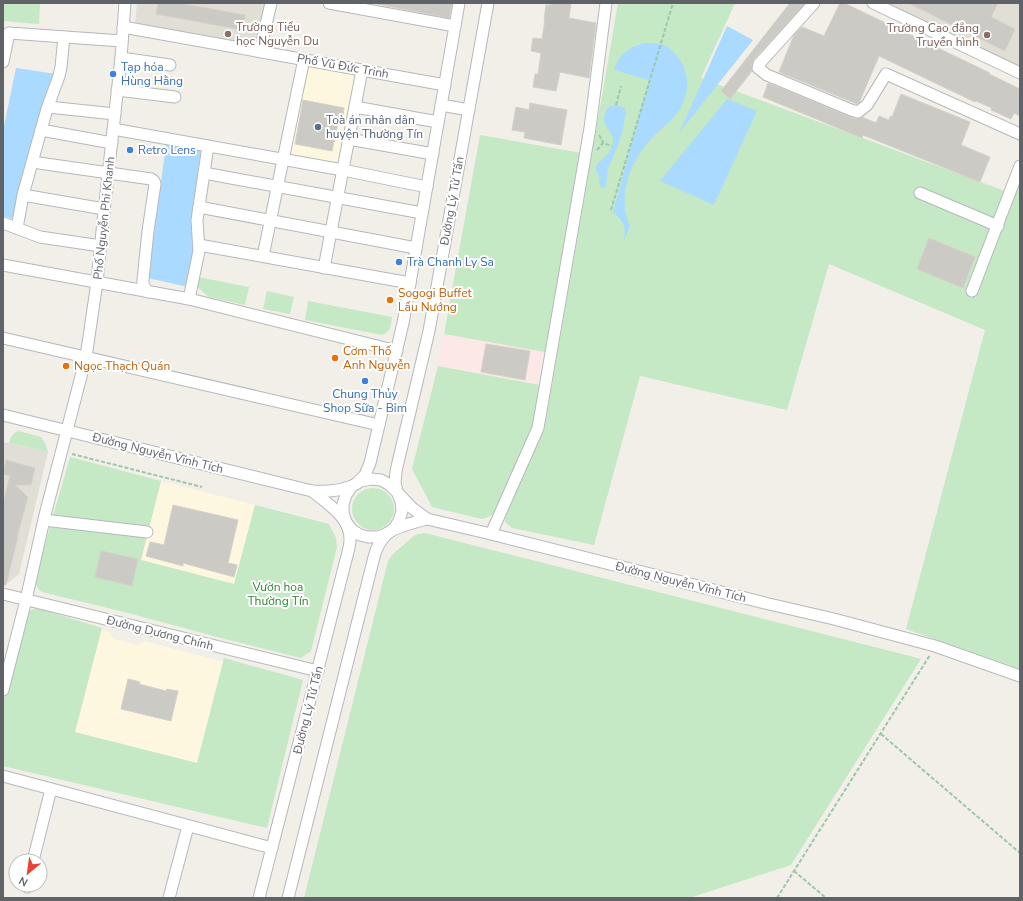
<svg xmlns="http://www.w3.org/2000/svg" width="1023" height="901" font-family="'Nunito Sans',sans-serif">
<rect width="100%" height="100%" fill="#f1efe8"/>
<g fill="#fef7e0">
<polygon points="304,59 362,70 343,170 283,159"/>
<polygon points="161,481 255,505 234,584 141,560"/>
<polygon points="101,630 109,632 114,639 138,645 144,641 224,662 197,764 75,732"/>
</g>
<g fill="#e1ded6">
<polygon points="137,3 268,3 257,45 135,23"/>
<polygon points="888,3 1020,3 1020,67"/>
<polygon points="3,442 48,452 19,574 8,583 3,582"/>
</g>
<polygon fill="#fce8e6" points="444,334 545,352 540,385 438,366"/>
<g fill="#c5e8c5">
<polygon points="3,3 40,3 39,24 3,21"/>
<polygon points="618,3 735,3 701,78 1013,194 1020,178 1020,669 906,629 985,330 829,264 787,410 640,376 594,545 512,528 505,522 505,516 546,420"/>
<polygon points="480,135 581,153 545,352 444,334"/>
<polygon points="198,277 249,287 245,305 209,297 196,286"/>
<polygon points="267,291 294,297 290,314 263,309"/>
<path d="M308 301 392 317C391 326 391 331 382 335L305 320Z"/>
<path d="M438 366 540 385 532 427 529 436 498 509C493 515 489 517 482 519L432 507 412 469Z"/>
<path d="M18 431 41 437 45 443 48 452 9 443C11 437 12 434 18 431Z"/>
<path d="M70 457 161 481 141 560 234 584 255 505 329 524 336 538 337 547 311 651 301 658 221 638 128 613 42 592C37 589 36 585 35 579Z"/>
<circle cx="373" cy="509" r="21"/>
<polygon points="425,533 902,654 921,659 791,865 689,898 304,898 388,561 393,554 415,535"/>
<polygon points="37,608 102,628 75,732 197,763 224,658 303,680 267,828 3,766 3,702 24,620 31,610"/>
</g>
<g fill="#aadaff">
<polygon points="727,26 753,40 679,133"/>
<path d="M645 43C652 43 659 43 666 46 669 47 671 50 673 52 688 65 691 87 682 105 676 118 664 126 654 136 631 158 616 196 630 226L624 241C626 227 624 221 613 212L649 80 614 70C619 54 629 47 645 43Z"/>
<polygon points="16,68 56,74 13,219 3,216 3,131"/>
<polygon points="727,99 757,111 714,205 660,181"/>
<path d="M616 105 624 108 626 112 622 133 614 155 608 168 606 186 604 188H602C598 184 600 182 599 177 598 174 596 171 596 168 597 161 611 156 613 143 615 134 605 128 604 120 604 120 605 114 605 114 606 108 610 106 616 105Z"/>
<polygon points="166,145 201,148 192,214 193,249 188,287 148,278"/>
</g>
<g fill="#cccac5" stroke="#d6d1c6">
<polygon points="158,3 178,3 245,15 243,30 156,14"/>
<polygon points="372,3 452,3 449,18"/>
<polygon points="551,3 571,3 569,18 596,23 589,78 560,72 556,91 533,87 535,74 538,74 541,53 531,51 533,38 542,39 545,20 544,20 546,5 551,5"/>
<polygon points="790,3 805,3 754,59 751,66 752,71 730,99 721,91"/>
<polygon points="840,3 844,3 990,73 989,74 1020,89 1020,116 1014,113 1011,119 991,110 992,108 976,101 975,102 879,56 859,103 857,104 779,72 794,35 802,27 824,36"/>
<polygon points="908,3 998,3 991,17 1015,29 1005,51"/>
<polygon points="768,83 848,116 856,119 862,117 876,123 879,116 889,120 890,116 892,117 901,94 970,122 961,145 990,157 980,182 863,135 862,138 763,97"/>
<polygon points="303,100 344,108 342,124 338,123 332,151 295,144"/>
<polygon points="530,103 567,110 561,145 524,138 525,132 512,130 516,107 529,110"/>
<polygon points="929,238 975,257 963,288 917,269"/>
<polygon points="486,344 530,351 525,380 481,372"/>
<polygon points="6,460 35,468 31,485 15,485 28,497 17,537 18,537 6,585 3,585 3,503 10,476 3,474"/>
<polygon points="173,505 238,520 228,563 237,565 234,577 183,563 183,566 146,556 150,542 164,545"/>
<polygon points="101,551 138,559 132,586 95,577"/>
<polygon points="128,679 140,682 139,684 166,691 167,689 178,691 171,721 121,709"/>
</g>
<g fill="none" stroke-linecap="round" stroke-linejoin="round">
<defs>
<g id="minor">
<polyline points="329,3 455,26"/>
<polyline points="488,3 429,331 396,471 395,483 397,492 401,501 402,511 399,521 394,529 386,534 378,537 368,537 360,535 352,530 346,522 343,513 343,504 346,495 352,486 361,481 371,479 381,480 390,485 397,492 412,508 427,519 491,534 769,604 834,619 935,646 1020,676"/>
<polyline points="814,3 759,64 758,68 767,75 851,110 858,112 867,105 886,74 1020,134"/>
<polyline points="873,3 1020,73"/>
<polyline points="123,27 445,85"/>
<polyline points="260,51 271,3"/>
<polyline points="121,58 170,65"/>
<polyline points="3,62 9,33 122,41"/>
<polyline points="117,90 175,97"/>
<polyline points="441,105 469,110"/>
<polyline points="48,107 115,114"/>
<polyline points="355,107 438,122"/>
<polyline points="113,129 343,170 427,187"/>
<polyline points="41,130 112,143"/>
<polyline points="349,139 433,154"/>
<polyline points="39,163 151,179 154,181 155,184 148,231 143,280 143,285 148,292"/>
<polyline points="204,173 422,213"/>
<polyline points="920,193 998,226"/>
<polyline points="23,195 104,209"/>
<polyline points="199,207 416,248"/>
<polyline points="3,223 40,237 101,246"/>
<polyline points="17,228 23,195 41,130 47,109 59,76 61,67 64,37"/>
<polyline points="199,245 410,283"/>
<polyline points="263,256 304,59"/>
<polyline points="3,265 189,299 397,351"/>
<polyline points="324,268 362,70"/>
<polyline points="972,291 1020,166"/>
<polyline points="189,299 199,251 197,220 208,146"/>
<polyline points="3,338 379,425"/>
<path d="M3 415 312 491C326 492 339 491 352 486"/>
<polyline points="357,483 365,475 370,463 403,323 459,3"/>
<polyline points="44,520 147,532"/>
<polyline points="491,534 538,428 590,128 606,3"/>
<polyline points="3,594 318,671"/>
<polyline points="3,690 26,600 45,515 86,357 97,282 103,221 121,58 125,3"/>
<polyline points="3,776 272,848"/>
<polyline points="33,861 51,789"/>
<polyline points="27,887 28,885"/>
<polyline points="169,898 188,826"/>
<path d="M259 898 348 552C349 548 350 544 350 540 351 518 328 504 312 491"/>
<path d="M288 898 374 557C376 549 380 541 386 535 393 527 416 522 427 519"/>
</g>
</defs>
<use href="#minor" stroke="#b5b8bc" stroke-width="13"/>
<g stroke="#9cc7a9" stroke-width="2" stroke-dasharray="4 2" stroke-linecap="butt">
<polyline points="616,105 621,86"/>
<polyline points="599,135 602,140 603,143"/>
<polyline points="597,150 603,143 612,146"/>
<polyline points="611,210 673,3"/>
<polyline points="72,454 202,487"/>
<polyline points="881,734 1020,853"/>
<polyline points="794,871 826,898"/>
<polyline points="777,898 930,655"/>
</g>
<use href="#minor" stroke="#fff" stroke-width="11"/>
</g>
<g fill="#8d6e63" stroke="#fff" stroke-width="1.5">
<circle cx="228" cy="34" r="4"/>
<circle cx="987" cy="35" r="4"/>
</g>
<g fill="#3f7fe0" stroke="#fff" stroke-width="1.5">
<circle cx="113" cy="74" r="4"/>
<circle cx="130" cy="150" r="4"/>
<circle cx="399" cy="262" r="4"/>
<circle cx="365" cy="381" r="4"/>
</g>
<circle fill="#5c6f8a" stroke="#fff" stroke-width="1.5" cx="318" cy="127" r="4"/>
<g fill="#e8710a" stroke="#fff" stroke-width="1.5">
<circle cx="390" cy="300" r="4"/>
<circle cx="335" cy="358" r="4"/>
<circle cx="66" cy="366" r="4"/>
</g>
<g text-anchor="middle" dominant-baseline="central" stroke-width="4" stroke-linejoin="round" paint-order="stroke">
<g font-size="12" fill="#785e54" stroke="#fff" text-anchor="start">
<text x="236" y="27">Trường Tiểu<tspan x="236" dy="14">học Nguyễn Du</tspan></text>
<text x="979" y="28" text-anchor="end">Trường Cao đẳng<tspan x="979" dy="14">Truyền hình</tspan></text>
</g>
<g font-size="12" fill="#5f6368" stroke="#fff">
<text transform="translate(343 66) rotate(10)">Phố Vũ Đức Trinh</text>
<text transform="translate(452 201) rotate(-80)">Đường Lý Tử Tấn</text>
<text transform="translate(104 218) rotate(-84)">Phố Nguyễn Phi Khanh</text>
<text transform="translate(158 453) rotate(14)">Đường Nguyễn Vĩnh Tích</text>
<text transform="translate(681 582) rotate(14)">Đường Nguyễn Vĩnh Tích</text>
<text transform="translate(160 633) rotate(14)">Đường Dương Chính</text>
<text transform="translate(308 710) rotate(-76)">Đường Lý Tử Tấn</text>
</g>
<g font-size="12" fill="#366cbe" stroke="#fff" text-anchor="start">
<text x="121" y="67">Tạp hóa<tspan x="121" dy="14">Hùng Hằng</tspan></text>
<text x="138" y="150">Retro Lens</text>
<text x="407" y="262">Trà Chanh Ly Sa</text>
<text x="365" y="394" text-anchor="middle">Chung Thủy<tspan x="365" dy="14">Shop Sữa - Bỉm</tspan></text>
</g>
<g font-size="12" fill="#4e5e75" stroke="#fff" text-anchor="start">
<text x="326" y="120">Toà án nhân dân<tspan x="326" dy="14">huyện Thường Tín</tspan></text>
</g>
<g font-size="12" fill="#c56008" stroke="#fff" text-anchor="start">
<text x="398" y="293">Sogogi Buffet<tspan x="398" dy="14">Lẩu Nướng</tspan></text>
<text x="343" y="351">Cơm Thố<tspan x="343" dy="14">Anh Nguyễn</tspan></text>
<text x="74" y="366">Ngọc Thạch Quán</text>
</g>
<g font-size="12" fill="#348238" stroke="#fff">
<text x="278" y="587">Vườn hoa<tspan x="278" dy="14">Thường Tín</tspan></text>
</g>
</g>
<rect width="1023" height="901" fill="none" stroke="#5f6368" stroke-width="8"/>
<g transform="translate(28 873) rotate(209)"><circle r="19" fill="#ffffff" stroke="#bfc1c3"/>
<path d="M0-3L7 15L0 10L-7 15Z" fill="#ea4335"/>
<text y="-6" font-size="11" font-weight="bold" text-anchor="middle" fill="#5f6368">N</text>
</g>
</svg>
